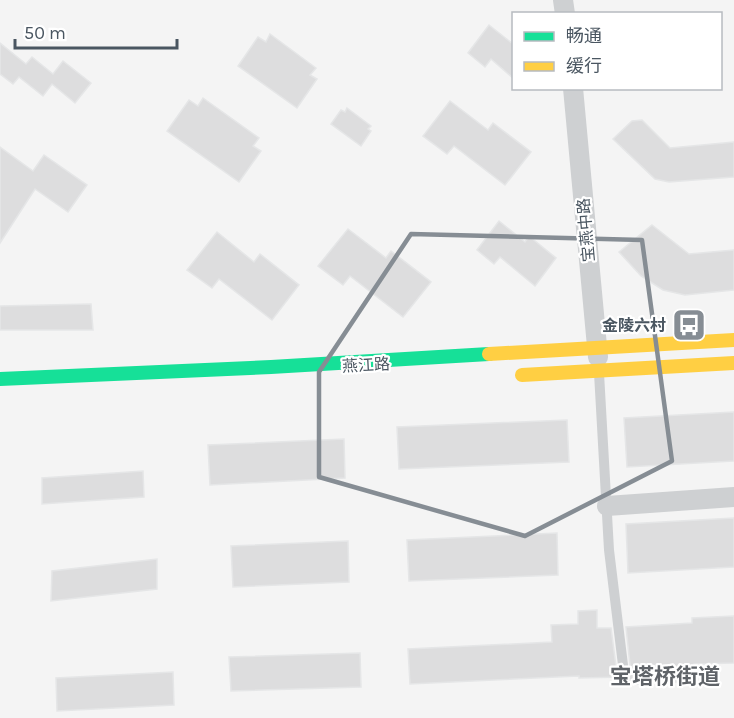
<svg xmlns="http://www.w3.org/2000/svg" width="734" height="718" font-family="Karla,'Noto Sans SC',sans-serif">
<rect width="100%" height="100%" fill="#f4f4f4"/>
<g fill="#ddddde" stroke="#e5e6e7" stroke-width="1.5">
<polygon points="489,25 513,44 513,78 491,59 485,67 468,53"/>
<polygon points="270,34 316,68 310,75 317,79 297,108 238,66 258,37 266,42"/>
<polygon points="0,43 26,64 32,57 53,74 63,61 91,83 75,103 52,84 43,96 19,77 13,84 0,74"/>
<polygon points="203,98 259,138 253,146 261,151 239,182 167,131 189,100 198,106"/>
<polygon points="450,101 488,130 493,123 531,152 505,185 454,146 447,154 423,136"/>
<polygon points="347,108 371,126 368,129 371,131 361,146 331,124 341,110 345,112"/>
<polygon points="642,120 670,148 734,142 734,177 669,182 655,179 613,139 632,121"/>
<polygon points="0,147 33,171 44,155 87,185 68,212 35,189 0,243"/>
<polygon points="499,221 525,242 529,236 556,258 535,286 500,257 494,264 477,250"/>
<polygon points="652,225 689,254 734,250 734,290 685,295 663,290 641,276 619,252"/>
<polygon points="348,229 386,258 391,251 431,282 403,317 350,276 343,285 318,266"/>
<polygon points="217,232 254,262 260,254 299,285 272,320 219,279 212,288 187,270"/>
<polygon points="91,304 93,330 0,330 0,306"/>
<polygon points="734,412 734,461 627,467 624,418"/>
<polygon points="567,420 569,462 399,469 397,427"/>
<polygon points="344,439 345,478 210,485 208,445"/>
<polygon points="143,471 144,497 42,504 42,478"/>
<polygon points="734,518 734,567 628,573 626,524"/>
<polygon points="557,533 558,575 409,581 407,540"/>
<polygon points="348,541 349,582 233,587 231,546"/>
<polygon points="157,559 157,589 51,601 52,571"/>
<polygon points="597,610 597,628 611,628 616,666 617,670 621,672 628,671 630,665 626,627 692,623 692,618 734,616 734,663 694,664 695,681 623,685 623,677 579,678 579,676 410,684 408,649 552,642 551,625 578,624 578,611"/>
<polygon points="360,653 361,687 231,691 229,657"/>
<polygon points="173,672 174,705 57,711 56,678"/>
</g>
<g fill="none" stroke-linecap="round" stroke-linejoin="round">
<polyline stroke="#ced0d2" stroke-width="10" points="599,373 609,550 623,665"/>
<g stroke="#ced0d2" stroke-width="20">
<polyline points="563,0 565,14"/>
<polyline points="573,88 598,357"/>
<polyline points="607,506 734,497"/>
</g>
<polyline stroke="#16e098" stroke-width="14" points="0,379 271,367 489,354"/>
<g stroke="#ffcf43" stroke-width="14">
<polyline points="489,354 734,340"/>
<polyline points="522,375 734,363"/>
</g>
</g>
<path fill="none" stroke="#868d94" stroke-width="4.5" stroke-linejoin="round" d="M411 234 642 240 672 461 525 536 319 477V372Z"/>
<defs>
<symbol id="bus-square" viewBox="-11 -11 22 22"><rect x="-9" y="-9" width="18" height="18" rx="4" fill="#868d94" stroke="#fff"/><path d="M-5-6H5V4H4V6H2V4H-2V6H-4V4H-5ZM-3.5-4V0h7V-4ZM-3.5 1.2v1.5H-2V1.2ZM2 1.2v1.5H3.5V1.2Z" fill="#fff"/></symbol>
</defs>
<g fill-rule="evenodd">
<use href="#bus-square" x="670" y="306" width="38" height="38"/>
</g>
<g text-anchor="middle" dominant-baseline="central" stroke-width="4.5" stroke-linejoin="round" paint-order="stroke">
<g font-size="16" fill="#4a5661" stroke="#fff">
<text transform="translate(586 230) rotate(-95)">宝燕中路</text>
<text transform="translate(366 365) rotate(-3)">燕江路</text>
</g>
<g font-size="16" font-weight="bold" fill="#4a5661" stroke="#fff" text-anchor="end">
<text x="666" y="325">金陵六村</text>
</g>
<g font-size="22" font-weight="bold" fill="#5f6368" stroke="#fff">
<text x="665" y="677">宝塔桥街道</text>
</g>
</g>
<rect x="512" y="12" width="210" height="78" fill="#ffffff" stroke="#b7bbc0" stroke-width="1.5"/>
<rect x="524" y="32" width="30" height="9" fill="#16e098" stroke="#b7bbc0" stroke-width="1.5"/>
<text x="566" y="42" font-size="18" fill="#4a5661">畅通</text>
<rect x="524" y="62" width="30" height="9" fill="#ffcf43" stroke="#b7bbc0" stroke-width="1.5"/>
<text x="566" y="72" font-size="18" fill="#4a5661">缓行</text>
<path d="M15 39v9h162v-9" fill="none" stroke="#4a5661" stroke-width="3"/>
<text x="24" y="39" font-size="18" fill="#4a5661" stroke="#ffffff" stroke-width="4.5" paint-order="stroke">50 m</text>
</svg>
